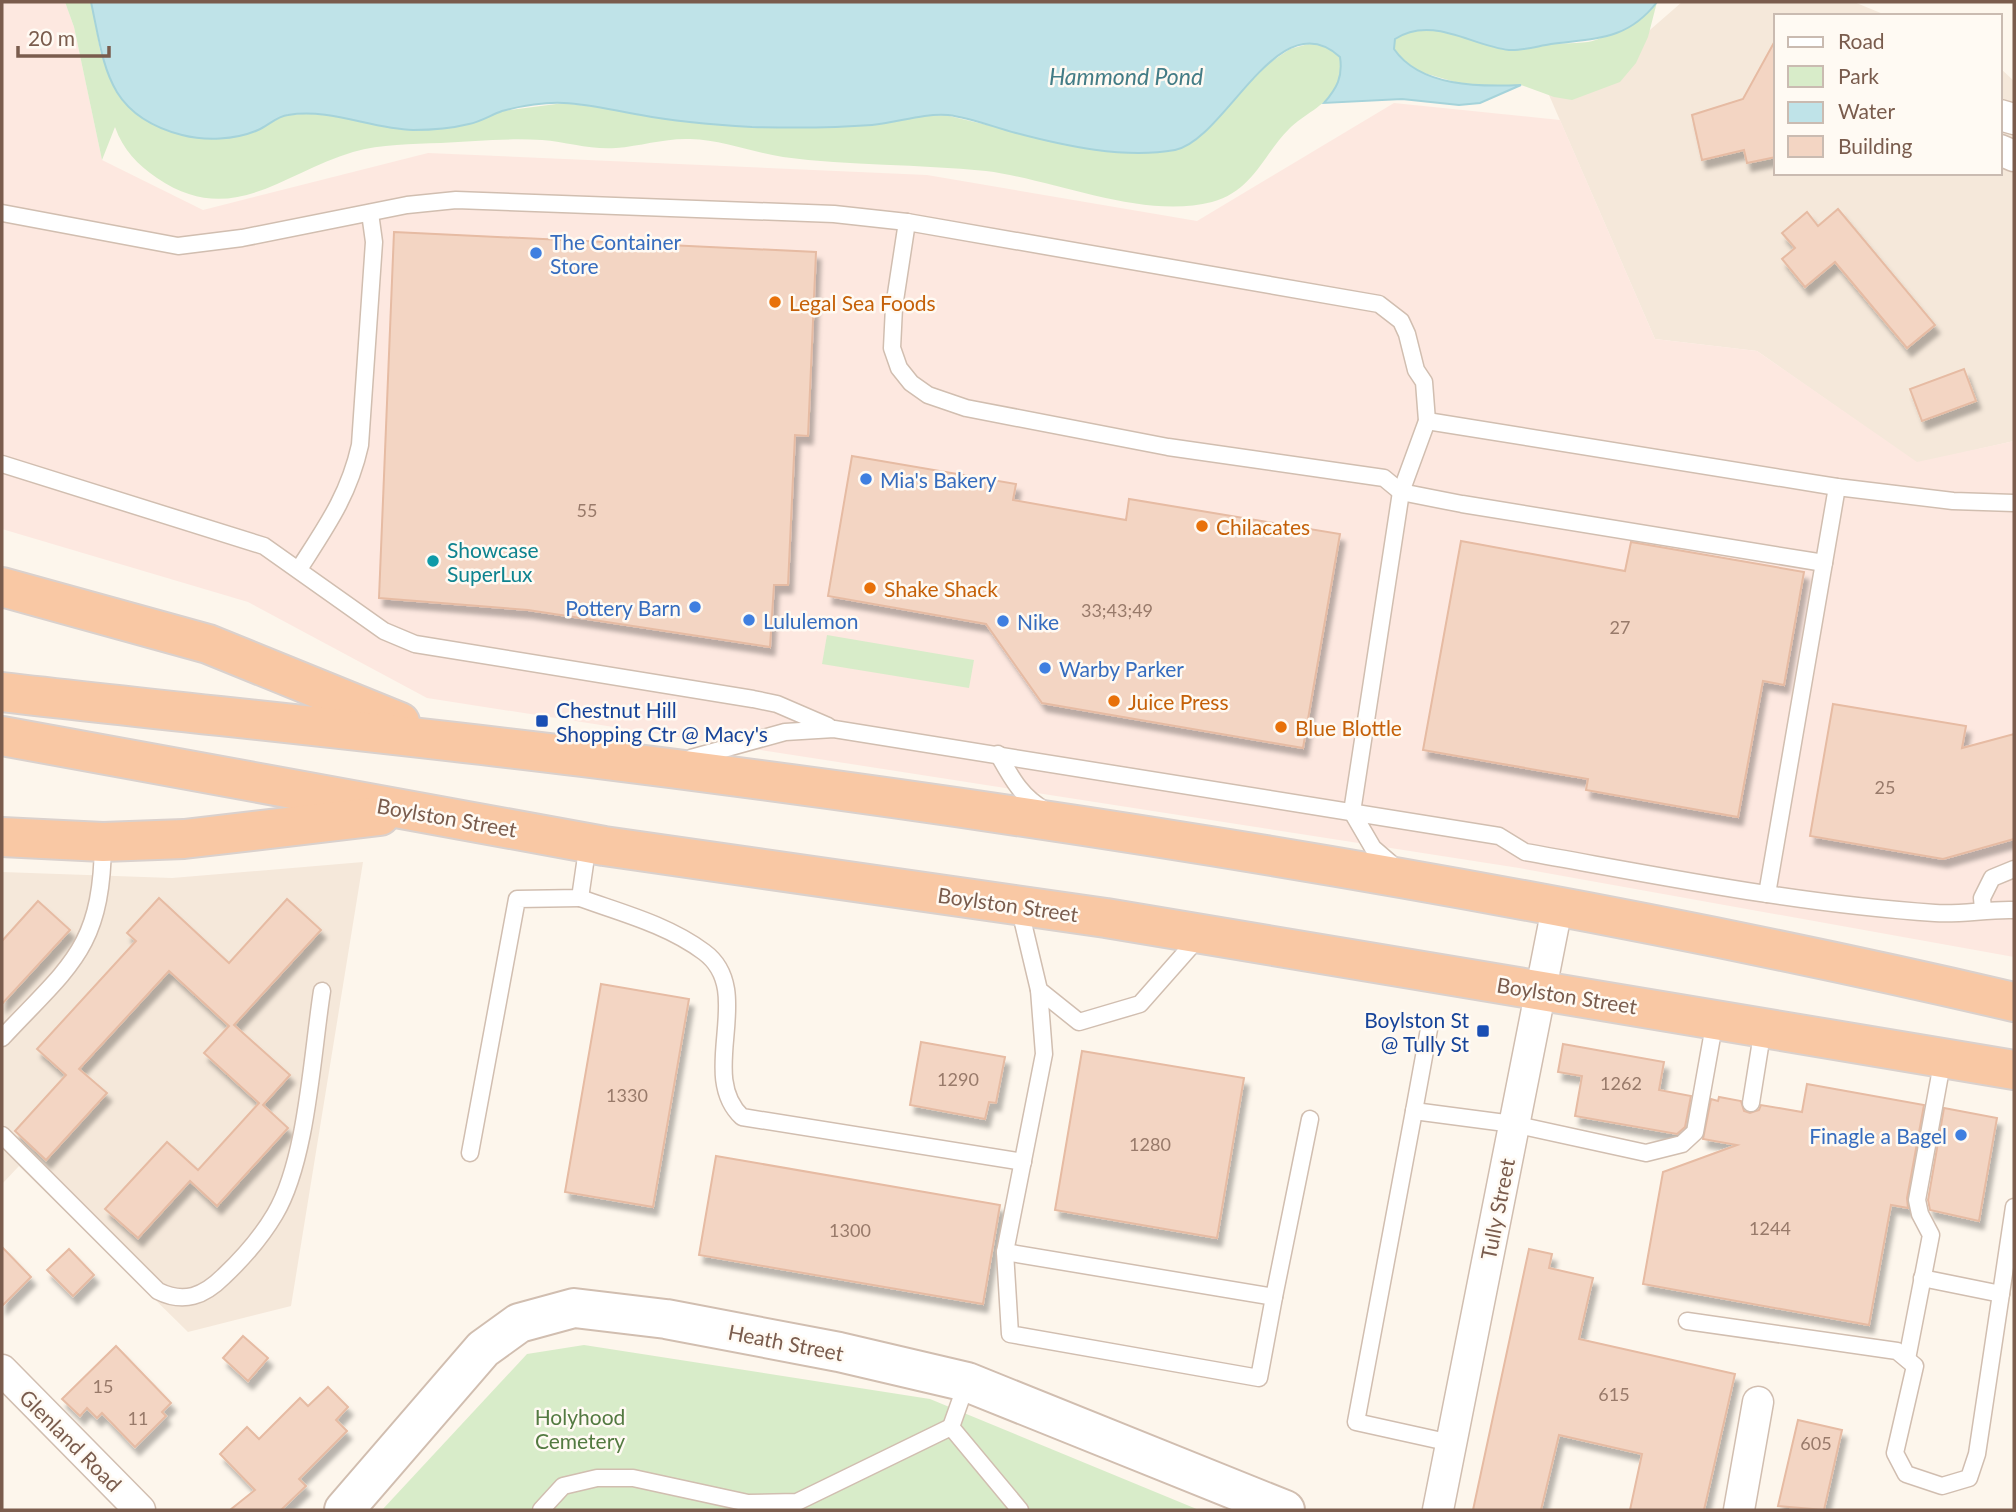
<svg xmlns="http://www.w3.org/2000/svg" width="2016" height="1512" font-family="Lato,sans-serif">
<defs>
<filter id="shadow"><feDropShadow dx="4.5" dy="8" stdDeviation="2" flood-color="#0004"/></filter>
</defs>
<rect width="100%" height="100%" fill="#fdf6ec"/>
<g fill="#f5e8da">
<polygon points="1682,2 1854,2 1888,16 1776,16 1776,173 2000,173 2000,68 2014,81 2014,441 1917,463 1757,351 1655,339 1549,95 1604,70"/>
<polygon points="363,862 291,1306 188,1332 19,1166 2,1184 2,872 172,878"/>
</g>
<polygon fill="#fde8e0" points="2,2 65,2 74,27 102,160 203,210 428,153 927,175 1197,221 1394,103 1560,120 1655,339 1757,351 1917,462 2014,441 2014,957 1519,868 427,698 248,602 2,529"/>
<g fill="#d8ecc9">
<path d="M65 2H91L101 55 183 135 225 139 256 131 285 115 322 113 412 130 469 124 502 111 564 103 751 127 875 125 911 117 945 115 1067 144 1222 112 1262 68 1290 49 1312 43 1328 46 1340 57C1342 69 1342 79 1335 89 1324 107 1304 114 1289 129 1263 155 1253 191 1212 202 1143 220 1056 180 986 171 918 164 850 166 783 157 752 152 722 140 690 139 665 138 641 146 616 148 591 150 567 142 542 140 508 138 474 141 441 143 411 144 382 144 353 152 282 173 232 229 157 178 138 165 123 150 115 127L102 160 74 27Z"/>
<path d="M1657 2 1648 37 1636 63 1620 82 1572 100 1554 97 1521 85 1469 86 1417 71 1401 60 1394 49 1395 39C1432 15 1471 45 1508 50 1518 51 1530 47 1540 45 1556 43 1573 44 1588 42 1606 39 1647 15 1657 2Z"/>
<polygon points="827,635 974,660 969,688 822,664"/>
<polygon points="584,1345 930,1399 1199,1510 382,1510 527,1354"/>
</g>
<path fill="#bfe3e8" stroke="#a5d3da" stroke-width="2" d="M91 2H1657C1627 41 1595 38 1551 44 1538 46 1522 51 1509 50 1472 46 1432 15 1395 39L1394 49C1420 87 1480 87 1521 85L1480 103 1459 105 1402 99 1324 103C1337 88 1343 77 1340 57 1278 0 1226 140 1175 150 1124 159 1065 146 1016 133 993 127 972 118 948 115 922 113 897 123 872 125 832 128 792 128 752 127 716 125 677 122 641 115 616 111 590 104 564 103 544 102 521 106 502 111 491 115 480 122 469 124 453 128 430 130 413 130 371 129 331 108 288 115 277 116 268 126 258 130 235 140 205 141 182 135 106 115 105 67 91 2Z"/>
<g fill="#f3d5c3" stroke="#e6bba3" stroke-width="2" filter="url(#shadow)">
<polygon points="1776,39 1776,157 1747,163 1744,150 1702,160 1692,115 1743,99"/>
<polygon points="1838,209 1935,325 1907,348 1835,262 1805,287 1782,259 1795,248 1782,233 1807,212 1818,226"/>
<polygon points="394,232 816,252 808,436 795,435 788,585 774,585 770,647 528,610 379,598"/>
<polygon points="1964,369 1976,401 1922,421 1910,389"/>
<polygon points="852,456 1016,484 1013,500 1126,520 1129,499 1340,534 1303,748 1042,703 986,624 828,596"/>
<polygon points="1461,541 1625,571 1631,542 1804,572 1784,685 1763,681 1738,817 1586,790 1588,779 1423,750"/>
<polygon points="1833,704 1966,726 1962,748 2014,734 2014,839 1943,859 1810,836"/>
<polygon points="159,898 229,963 287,899 321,930 234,1025 290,1075 263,1105 288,1128 217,1206 190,1181 138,1238 105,1209 167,1142 198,1170 259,1103 204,1053 229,1026 169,971 79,1069 107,1093 46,1160 15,1131 66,1075 37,1049 136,941 127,933"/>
<polygon points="38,901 70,930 2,1004 2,941"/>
<polygon points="601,984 689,999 653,1207 565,1192"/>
<polygon points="921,1042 1005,1057 996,1103 989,1102 985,1119 910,1105"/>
<polygon points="1563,1044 1664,1062 1659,1090 1691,1096 1685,1127 1677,1134 1575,1116 1582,1076 1558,1072"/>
<polygon points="1082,1051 1244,1078 1217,1238 1055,1210"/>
<polygon points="1807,1084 1924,1105 1907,1198 1908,1208 1891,1205 1869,1325 1643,1284 1663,1172 1737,1145 1703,1139 1711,1099 1718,1101 1719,1097 1741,1101 1744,1111 1750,1113 1759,1110 1761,1105 1802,1112"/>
<polygon points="1944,1108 1997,1118 1979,1221 1930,1210 1928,1200"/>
<polygon points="716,1156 1000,1205 983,1304 699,1255"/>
<polygon points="2,1247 31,1277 2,1306"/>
<polygon points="69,1249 94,1275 73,1296 47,1270"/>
<polygon points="1529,1249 1552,1254 1549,1268 1593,1278 1579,1339 1735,1374 1704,1510 1630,1510 1642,1454 1559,1435 1541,1510 1473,1510"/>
<polygon points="243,1336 268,1358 248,1381 223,1358"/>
<polygon points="116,1346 171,1403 162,1412 166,1416 135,1447 102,1413 97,1418 87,1408 80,1416 62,1399"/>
<polygon points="328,1387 348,1407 336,1420 347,1431 299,1479 306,1486 281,1510 230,1510 255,1490 220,1454 247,1427 259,1439 300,1398 308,1406"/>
<polygon points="1798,1420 1842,1430 1824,1510 1778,1506"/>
</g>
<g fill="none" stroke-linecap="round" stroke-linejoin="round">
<defs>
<g id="service">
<polyline points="2,213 178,246 242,238 407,205 456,200 834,214 907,222 1379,304 1401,321 1407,334 1416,370 1424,382 1427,421 1401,492 1352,812 1373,848 1395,867"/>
<polyline points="907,222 894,307 892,348 899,368 911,383 928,395 966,408 1168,447 1384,478 1401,492 1462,504 1824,563"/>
<polyline points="1427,421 1837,487 1953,501 2014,503"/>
<polyline points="2,464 264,546 384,631 415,644 753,699 777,704 828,726"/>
<path d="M299 569C326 527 349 495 360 445L374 242 370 213"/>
<path d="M998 754C1011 777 1021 797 1045 810"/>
<path d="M691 758 785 732 834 729 1499 836 1525 852C1661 876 1797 904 1935 913 1961 915 1987 909 2014 910"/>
<polyline points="1767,894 1837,487"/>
<path d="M580 898C622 913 668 925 704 952 757 991 696 1074 742 1117L1023 1162"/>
<polyline points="1019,906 1039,990 1079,1022 1140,1004 1200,936"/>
<polyline points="1983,909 1982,898 1992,878 2014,869"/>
<polyline points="1039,990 1044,1054 1005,1252 1274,1297 1310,1119"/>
<path d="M2 1038C70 965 102 949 103 842"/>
<polyline points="1751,1103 1763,1028"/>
<polyline points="1414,1111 1429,1029"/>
<path d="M2 1135 158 1291C184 1304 204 1296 224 1276 242 1259 262 1236 275 1214 307 1160 312 1055 322 991"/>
<polyline points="470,1153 517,899 580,898 588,843"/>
<polyline points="1005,1252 1010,1334 1259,1378 1274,1297"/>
<polyline points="1922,1278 2001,1294"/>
<polyline points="1687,1321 1897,1351 1915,1366 1895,1453 1906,1474 1942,1486 1969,1478 1977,1454 2014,1207"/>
<polyline points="1907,1359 1931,1235 1920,1214 1917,1200 1943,1058"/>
<polyline points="951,1427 967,1382"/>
<polyline points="1451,1443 1356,1422 1414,1111 1513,1124 1646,1153 1682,1144 1695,1132 1715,1020"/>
<polyline points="541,1510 563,1486 597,1478 633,1478 748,1503 797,1502 951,1427 1020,1510"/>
</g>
<g id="minor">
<polyline points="2000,115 2014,119"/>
<polyline points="2000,150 2014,156"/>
<polyline points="2,1370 140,1510"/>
<polyline points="1438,1510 1557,908"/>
<polyline points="1739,1510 1758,1402"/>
</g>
<polyline id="tertiary" points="344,1510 483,1349 519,1323 574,1308 666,1319 839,1352 967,1382 1285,1510"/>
<g id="trunk">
<polyline points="2,587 208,644 400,722"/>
<path d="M2 692C195 714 389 733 582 757 1059 816 1546 893 2014 1002"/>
<polyline points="2,736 604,846 1106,918 2014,1070"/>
<polyline points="2,837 103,842 184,839 380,816"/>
</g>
</defs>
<use href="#service" stroke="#d1beb0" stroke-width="19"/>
<use href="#minor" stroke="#d1beb0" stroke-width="33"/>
<use href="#tertiary" stroke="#d1beb0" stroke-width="42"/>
<use href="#trunk" stroke="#dad1cd" stroke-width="42"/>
<use href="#service" stroke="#fff" stroke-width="16"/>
<use href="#minor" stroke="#fff" stroke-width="30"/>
<use href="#tertiary" stroke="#fff" stroke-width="38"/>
<use href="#trunk" stroke="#f9c8a4" stroke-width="38"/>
</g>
<g fill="#3f7fe0" stroke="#fffaf3" stroke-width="2.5">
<circle cx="536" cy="253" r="7"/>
<circle cx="866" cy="479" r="7"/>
<circle cx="695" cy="607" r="7"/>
<circle cx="749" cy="620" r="7"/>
<circle cx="1003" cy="621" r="7"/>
<circle cx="1045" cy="668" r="7"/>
<circle cx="1961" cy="1135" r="7"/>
</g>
<g fill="#e8710a" stroke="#fffaf3" stroke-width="2.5">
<circle cx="775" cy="302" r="7"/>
<circle cx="1202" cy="526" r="7"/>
<circle cx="870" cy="588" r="7"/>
<circle cx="1114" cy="701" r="7"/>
<circle cx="1281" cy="727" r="7"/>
</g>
<circle fill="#0f9aa8" stroke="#fffaf3" stroke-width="2.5" cx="433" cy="561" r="7"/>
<g fill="#1a4fb4" stroke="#fffaf3" stroke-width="2.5">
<rect x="535" y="714" width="14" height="14" rx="3.5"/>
<rect x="1476" y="1024" width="14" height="14" rx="3.5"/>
</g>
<g text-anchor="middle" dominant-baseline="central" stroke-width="5" stroke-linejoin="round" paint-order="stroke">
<g font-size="18" fill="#987a6a">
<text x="587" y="510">55</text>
<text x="1117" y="610">33;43;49</text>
<text x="1620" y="627">27</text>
<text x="1885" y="787">25</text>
<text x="958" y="1079">1290</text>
<text x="1621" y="1083">1262</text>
<text x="627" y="1095">1330</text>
<text x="1150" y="1144">1280</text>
<text x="1770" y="1228">1244</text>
<text x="850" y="1230">1300</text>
<text x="103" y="1386">15</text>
<text x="1614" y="1394">615</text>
<text x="138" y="1418">11</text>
<text x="1816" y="1443">605</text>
</g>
<g font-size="21" fill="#366cbe" stroke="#fffaf3" text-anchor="start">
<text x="550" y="241">The Container<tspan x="550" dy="24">Store</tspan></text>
<text x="880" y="479">Mia's Bakery</text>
<text x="681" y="607" text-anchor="end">Pottery Barn</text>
<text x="763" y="620">Lululemon</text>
<text x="1017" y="621">Nike</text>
<text x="1059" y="668">Warby Parker</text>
<text x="1947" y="1135" text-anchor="end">Finagle a Bagel</text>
</g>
<g font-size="21" fill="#c56008" stroke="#fffaf3" text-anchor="start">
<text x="789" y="302">Legal Sea Foods</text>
<text x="1216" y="526">Chilacates</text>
<text x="884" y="588">Shake Shack</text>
<text x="1128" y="701">Juice Press</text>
<text x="1295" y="727">Blue Blottle</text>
</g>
<g font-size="21" fill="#0d838f" stroke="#fffaf3" text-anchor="start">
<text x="447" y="549">Showcase<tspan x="447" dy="24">SuperLux</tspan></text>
</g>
<g font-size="21" fill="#164399" stroke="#fffaf3" text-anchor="start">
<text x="556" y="709">Chestnut Hill<tspan x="556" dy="24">Shopping Ctr @ Macy's</tspan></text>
<text x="1469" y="1019" text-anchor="end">Boylston St<tspan x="1469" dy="24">@ Tully St</tspan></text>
</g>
<g font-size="21" fill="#7a5c4d" stroke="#fffaf3">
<text transform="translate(447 817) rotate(10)">Boylston Street</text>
<text transform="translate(1008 904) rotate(8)">Boylston Street</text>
<text transform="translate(1567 995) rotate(9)">Boylston Street</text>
<text transform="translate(1497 1209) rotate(-79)">Tully Street</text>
<text transform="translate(786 1342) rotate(11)">Heath Street</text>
<text transform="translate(71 1440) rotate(45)">Glenland Road</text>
</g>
<g font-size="21" fill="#537a41" stroke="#fffaf3">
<text x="580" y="1416">Holyhood<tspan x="580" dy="24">Cemetery</tspan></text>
</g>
<g font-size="23" font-style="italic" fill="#437c86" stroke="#fffaf3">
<text x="1126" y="76">Hammond Pond</text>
</g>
</g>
<rect width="2016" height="1512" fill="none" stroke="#7a5c4d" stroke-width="7"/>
<rect x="1774" y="14" width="228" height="161" fill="#fffaf3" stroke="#cabbb1" stroke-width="2"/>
<rect x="1788" y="37" width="35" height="10" fill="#ffffff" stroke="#cabbb1" stroke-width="2"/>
<text x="1838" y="49" font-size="21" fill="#7a5c4d">Road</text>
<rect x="1788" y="66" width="35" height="21" fill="#d8ecc9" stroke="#cabbb1" stroke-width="2"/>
<text x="1838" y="84" font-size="21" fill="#7a5c4d">Park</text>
<rect x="1788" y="102" width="35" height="21" fill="#bfe3e8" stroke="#cabbb1" stroke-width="2"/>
<text x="1838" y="119" font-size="21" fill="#7a5c4d">Water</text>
<rect x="1788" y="136" width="35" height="21" fill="#f3d5c3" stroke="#cabbb1" stroke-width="2"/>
<text x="1838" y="154" font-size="21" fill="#7a5c4d">Building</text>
<path d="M18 46v10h91v-10" fill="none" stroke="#7a5c4d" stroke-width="3.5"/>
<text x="28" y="46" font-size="21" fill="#7a5c4d" stroke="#fffaf3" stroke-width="5" paint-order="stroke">20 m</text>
</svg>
